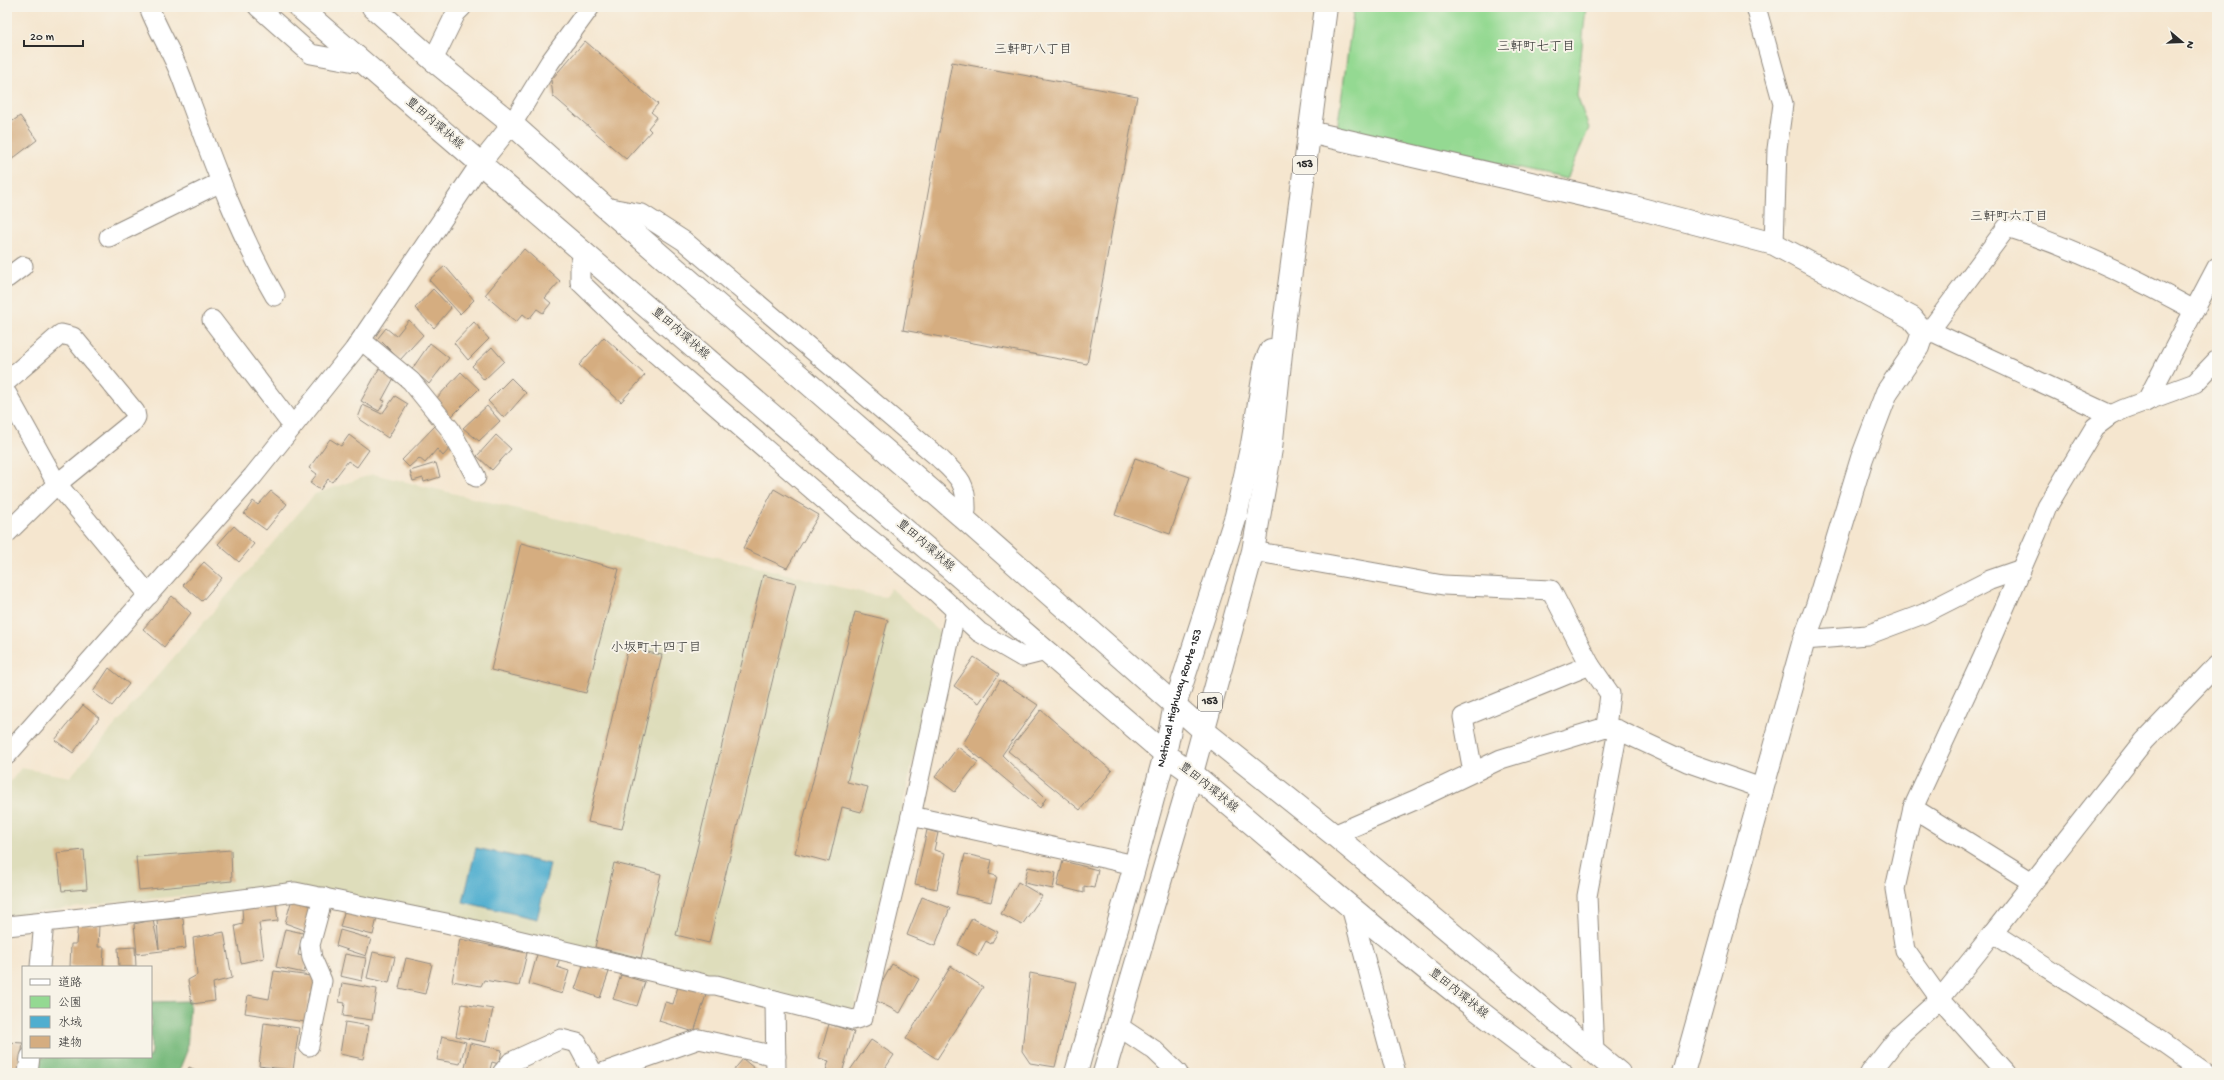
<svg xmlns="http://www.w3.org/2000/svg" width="2224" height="1080" font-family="'Gochi Hand','Klee One',sans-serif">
<rect width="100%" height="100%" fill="#f7f3e8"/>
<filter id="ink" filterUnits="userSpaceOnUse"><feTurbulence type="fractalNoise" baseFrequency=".025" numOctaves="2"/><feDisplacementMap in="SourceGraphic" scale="8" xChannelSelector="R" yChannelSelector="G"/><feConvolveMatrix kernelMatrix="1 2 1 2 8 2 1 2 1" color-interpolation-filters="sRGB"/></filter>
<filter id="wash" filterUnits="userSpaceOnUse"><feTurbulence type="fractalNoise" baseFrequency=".012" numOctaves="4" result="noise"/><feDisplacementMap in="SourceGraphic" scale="16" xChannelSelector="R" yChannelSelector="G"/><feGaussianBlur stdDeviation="0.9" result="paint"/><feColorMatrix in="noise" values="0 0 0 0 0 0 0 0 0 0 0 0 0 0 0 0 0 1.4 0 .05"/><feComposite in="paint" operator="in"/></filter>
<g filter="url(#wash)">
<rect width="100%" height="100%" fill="#f5e6cf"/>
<polygon fill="#deddbb" points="373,474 873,595 885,597 891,588 943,635 855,1006 845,1012 289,886 128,901 7,916 7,786 21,768 70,777 315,494"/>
<polygon fill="#94d992" stroke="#60825e" points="1354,7 1586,7 1577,96 1589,128 1567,179 1337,130"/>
<polygon fill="#77b97c" stroke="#517254" points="190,1001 187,1051 178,1073 33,1073 35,1057 151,1057 151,1002"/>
<polygon fill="#50aecf" stroke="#3e6c7d" points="476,848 550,864 537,919 463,902"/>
<g id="blocks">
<g fill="#d5ad80">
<polygon points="585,41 658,104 651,112 657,117 648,128 651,131 626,159 553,96 551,80"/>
<polygon points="952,62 1137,96 1087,364 903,330"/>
<polygon points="20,116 37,140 7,163 7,125"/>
<polygon points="524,249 560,281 545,298 551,303 543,313 537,309 529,319 523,314 516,322 485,295"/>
<polygon points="445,266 474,300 460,314 429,280"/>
<polygon points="433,289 451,308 434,328 415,308"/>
<polygon points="409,320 423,335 400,360 378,338 386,328 396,336"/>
<polygon points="474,322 489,339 468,360 454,343"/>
<polygon points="604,337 645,375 621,402 579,365"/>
<polygon points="430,343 449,358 429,384 412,369"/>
<polygon points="492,347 504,361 484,380 472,366"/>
<polygon points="380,367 395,376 382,400 385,401 379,411 361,401"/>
<polygon points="461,372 479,389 451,417 434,401"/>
<polygon points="511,378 526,393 504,418 488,401"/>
<polygon points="395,396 408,404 388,438 358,418 363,405 382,414"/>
<polygon points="487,406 500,421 479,441 463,428"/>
<polygon points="435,426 453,445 443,456 437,449 425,463 419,458 409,467 402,460"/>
<polygon points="349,435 369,450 357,467 348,461 332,482 328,479 320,490 310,483 317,474 309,468 330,439 341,446"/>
<polygon points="496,435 511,449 492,470 477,456"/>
<polygon points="1135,458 1190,477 1170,534 1115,515"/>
<polygon points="436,463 440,477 424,482 423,478 413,481 410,471"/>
<polygon points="774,489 819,515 787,568 743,548"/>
<polygon points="271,491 287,504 266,530 244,514 253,501 258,505"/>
<polygon points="234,526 254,544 239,562 218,544"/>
<polygon points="521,543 619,569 586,693 491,670"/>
<polygon points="204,562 222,578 202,601 183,585"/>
<polygon points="763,575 796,583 709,943 676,935"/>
<polygon points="172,596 191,613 164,647 143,629"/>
<polygon points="855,612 888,620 847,782 868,787 861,812 842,807 829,862 795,853"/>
<polygon points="628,648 662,655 622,829 588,822"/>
<polygon points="974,657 999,674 979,703 954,686"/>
<polygon points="109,668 129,684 112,706 93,692"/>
<polygon points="1000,680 1038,705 1002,755 1046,798 1040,808 963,744"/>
<polygon points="83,705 99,718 73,753 55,740"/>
<polygon points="1041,710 1112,771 1080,810 1008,751"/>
<polygon points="958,747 978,762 955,792 935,777"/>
<polygon points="927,830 938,833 934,850 945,853 937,889 915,884"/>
<polygon points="84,850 87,889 62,891 57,853"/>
<polygon points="231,850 232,881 139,890 136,857"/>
<polygon points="965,854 992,860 989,874 997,876 991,902 956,894"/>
<polygon points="1063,861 1098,870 1094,888 1084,886 1084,893 1057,886"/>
<polygon points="614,863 661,874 641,958 595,947"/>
<polygon points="1028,867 1056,873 1053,889 1024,883"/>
<polygon points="1018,882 1042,896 1022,925 1001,914"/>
<polygon points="922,897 950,908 935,946 907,935"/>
<polygon points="292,899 314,907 307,931 285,923"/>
<polygon points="276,903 278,921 259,923 264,958 241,963 235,926 243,924 242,908"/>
<polygon points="345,909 377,918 373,935 340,927"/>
<polygon points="183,918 186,948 137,954 134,924 153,920 159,949 157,920"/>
<polygon points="972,918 998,932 991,944 986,941 978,956 958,945"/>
<polygon points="78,924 99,925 98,947 104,947 103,967 70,967 71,944 76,944"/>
<polygon points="285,929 303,933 298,955 308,957 304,973 276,967"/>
<polygon points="340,930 371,939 366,956 336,946"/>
<polygon points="224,932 232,978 213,983 215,1001 192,1004 188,980 197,975 193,938"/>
<polygon points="460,939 527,953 519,986 484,980 481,986 452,981"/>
<polygon points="135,947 136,967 119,967 118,948"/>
<polygon points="538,951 560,958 557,967 569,971 562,994 529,984"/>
<polygon points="373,952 395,957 389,983 367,978"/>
<polygon points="345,954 366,958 362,981 340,976"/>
<polygon points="406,958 432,964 425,994 399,988"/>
<polygon points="584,963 609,972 600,998 575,989"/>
<polygon points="892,964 919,979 900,1013 873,999"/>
<polygon points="951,966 983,987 937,1059 906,1039"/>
<polygon points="274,971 318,977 315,992 309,993 305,1022 245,1013 248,995 269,999"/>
<polygon points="1030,973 1076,982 1055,1067 1030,1063 1022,1051"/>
<polygon points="621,975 645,982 637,1006 613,999"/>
<polygon points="342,983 377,989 372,1020 343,1016 345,1003 339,1002"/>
<polygon points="679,983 707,992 694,1032 659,1021 665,1002 673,1004"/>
<polygon points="462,1004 493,1009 486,1042 456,1036"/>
<polygon points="345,1022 369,1026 363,1059 340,1054"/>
<polygon points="264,1023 299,1028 293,1070 259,1066"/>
<polygon points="829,1024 854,1032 842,1073 826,1070 829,1061 819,1058"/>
<polygon points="442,1036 466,1042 460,1064 437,1060"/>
<polygon points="871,1040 894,1055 882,1073 848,1073"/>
<polygon points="7,1042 23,1043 19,1073 7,1073"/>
<polygon points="470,1043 502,1050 499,1064 492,1062 489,1073 464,1073"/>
<polygon points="743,1059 760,1073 731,1073"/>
<polygon points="189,1067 203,1073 187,1073"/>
</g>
</g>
</g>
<g filter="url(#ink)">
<use href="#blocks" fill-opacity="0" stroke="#90887d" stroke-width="1"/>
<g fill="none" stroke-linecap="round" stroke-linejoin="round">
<defs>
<g id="minor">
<path d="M149 7C158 31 172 52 181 76 209 151 235 227 275 296"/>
<polyline points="258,7 311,54 366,64"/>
<polyline points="1756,7 1783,104 1777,149 1774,244"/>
<polyline points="433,60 456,13 462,7"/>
<path d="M605 207 642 214 684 241 939 458C958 476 967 482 966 511L961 516"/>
<polyline points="109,237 221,182"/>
<polyline points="584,251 580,265 580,282 640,340 860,531 935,591 979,632 1022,657 1046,651"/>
<polyline points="7,278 23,266"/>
<polyline points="212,320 292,425"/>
<path d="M1923 332 1934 325 2007 227C2072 247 2134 277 2194 310"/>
<polyline points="1923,332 1935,333 2111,415"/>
<polyline points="361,340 411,381 450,429 476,477"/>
<polyline points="7,381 61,334 73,337 135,412 136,417 133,422 57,484 7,533"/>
<polyline points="7,394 57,484 149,595"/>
<polyline points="2146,402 2217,267"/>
<polyline points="1253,551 1443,585 1551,590 1590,665"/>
<polyline points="1804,640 1867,635 1923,614 1990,580 2019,570"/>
<polyline points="7,755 253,476 354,350 480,164 512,124 550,62 590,7"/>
<polyline points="1473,772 1463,717 1590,665 1610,694 1606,727"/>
<polyline points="1913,808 2032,882"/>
<polyline points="911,816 956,610"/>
<polyline points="1334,835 1415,800 1501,759 1606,727 1618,730 1687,762 1761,788"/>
<polyline points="1351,907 1396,1073"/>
<polyline points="7,926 166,909 295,892 446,923 709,985 716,985 853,1020 863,1017 911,816 1135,865"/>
<polyline points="1993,933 2144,741 2217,665"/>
<polyline points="40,967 44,921"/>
<polyline points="775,1000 776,1073"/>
<polyline points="1118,1026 1154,1050 1178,1073"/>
<polyline points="309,1046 322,981 312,958 310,945 323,897"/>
<polyline points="1594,1053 1587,896 1618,730"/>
<polyline points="28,1073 30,1057"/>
<polyline points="502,1073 511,1062 561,1039 577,1043 593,1073"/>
<polyline points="602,1073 699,1039 776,1056"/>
<polyline points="1870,1073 1900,1035 1940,999 1993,933 2162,1042 2206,1073"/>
<polyline points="2006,1073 1940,999 1905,950 1895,889 1913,808 1984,655 2037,533 2047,507 2095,427 2111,415 2124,409 2195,383 2217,360"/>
</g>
<g id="tertiary">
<path d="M299 7 1165 754 1192 773C1313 875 1433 980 1561 1073"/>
<polyline points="373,7 433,60 512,124 605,207 961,516 1203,730 1334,835 1619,1073"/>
<polyline points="1309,132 1630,206 1774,244 1912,318 1923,332 1918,347 1887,392 1862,458 1817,606 1804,640 1683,1073"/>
</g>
<g id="trunk">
<path id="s1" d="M1076 1073 1135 865 1165 754 1175 705 1236 516 1252 444 1266 361 1271 350"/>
<polyline points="1104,1073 1192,773 1253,551 1271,449 1284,324 1326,7"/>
</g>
</defs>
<use href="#minor" stroke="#90887d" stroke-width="21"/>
<use href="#tertiary" stroke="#90887d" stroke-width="24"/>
<use href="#trunk" stroke="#90887d" stroke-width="24"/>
<use href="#minor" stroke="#fff" stroke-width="19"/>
<use href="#tertiary" stroke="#fff" stroke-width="22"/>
<use href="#trunk" stroke="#fff" stroke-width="22"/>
</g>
</g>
<g text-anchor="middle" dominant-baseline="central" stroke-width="4" stroke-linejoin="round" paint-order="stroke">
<g fill="#f7f3e8" stroke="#686764" stroke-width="1">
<rect x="1293" y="156" width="24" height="18" rx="3"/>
<rect x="1198" y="693" width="24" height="18" rx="3"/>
</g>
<g font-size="11" font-weight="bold" fill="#2b2b2b">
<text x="1305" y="165">153</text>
<text x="1210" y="702">153</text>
</g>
<g font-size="12" fill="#2b2b2b" stroke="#f7f3e8">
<text transform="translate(434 124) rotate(41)">豊田内環状線</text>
<text transform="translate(680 334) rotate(41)">豊田内環状線</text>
<text transform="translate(925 546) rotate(41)">豊田内環状線</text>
<text stroke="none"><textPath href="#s1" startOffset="389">National Highway Route 153</textPath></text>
<text transform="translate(1208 788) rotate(39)">豊田内環状線</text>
<text transform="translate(1458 994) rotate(39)">豊田内環状線</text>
</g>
<g font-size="13" fill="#2b2b2b" stroke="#f7f3e8">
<text x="1536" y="47">三軒町七丁目</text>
<text x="1033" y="50">三軒町八丁目</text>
<text x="2009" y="217">三軒町六丁目</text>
<text x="656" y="648">小坂町十四丁目</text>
</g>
</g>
<rect width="2224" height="1080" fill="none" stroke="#f7f3e8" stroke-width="24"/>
<rect x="22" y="966" width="130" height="92" fill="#f7f3e8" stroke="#a5a39c"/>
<rect x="30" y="979" width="20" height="6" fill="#ffffff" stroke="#a5a39c"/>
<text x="58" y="986" font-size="12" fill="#2b2b2b">道路</text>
<rect x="30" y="996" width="20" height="12" fill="#94d992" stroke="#a5a39c"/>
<text x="58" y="1006" font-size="12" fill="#2b2b2b">公園</text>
<rect x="30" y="1016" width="20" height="12" fill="#50aecf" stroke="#a5a39c"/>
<text x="58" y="1026" font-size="12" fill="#2b2b2b">水域</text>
<rect x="30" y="1036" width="20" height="12" fill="#d5ad80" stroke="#a5a39c"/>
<text x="58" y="1046" font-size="12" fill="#2b2b2b">建物</text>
<g transform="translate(2182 42) rotate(109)" stroke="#f7f3e8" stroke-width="3" paint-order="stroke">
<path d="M0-3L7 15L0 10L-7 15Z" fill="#2b2b2b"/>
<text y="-6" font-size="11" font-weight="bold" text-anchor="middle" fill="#2b2b2b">N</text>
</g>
<path d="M24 40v6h59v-6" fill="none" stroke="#2b2b2b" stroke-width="2"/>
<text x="30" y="40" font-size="12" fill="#2b2b2b" stroke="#f7f3e8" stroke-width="3" paint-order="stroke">20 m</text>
</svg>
